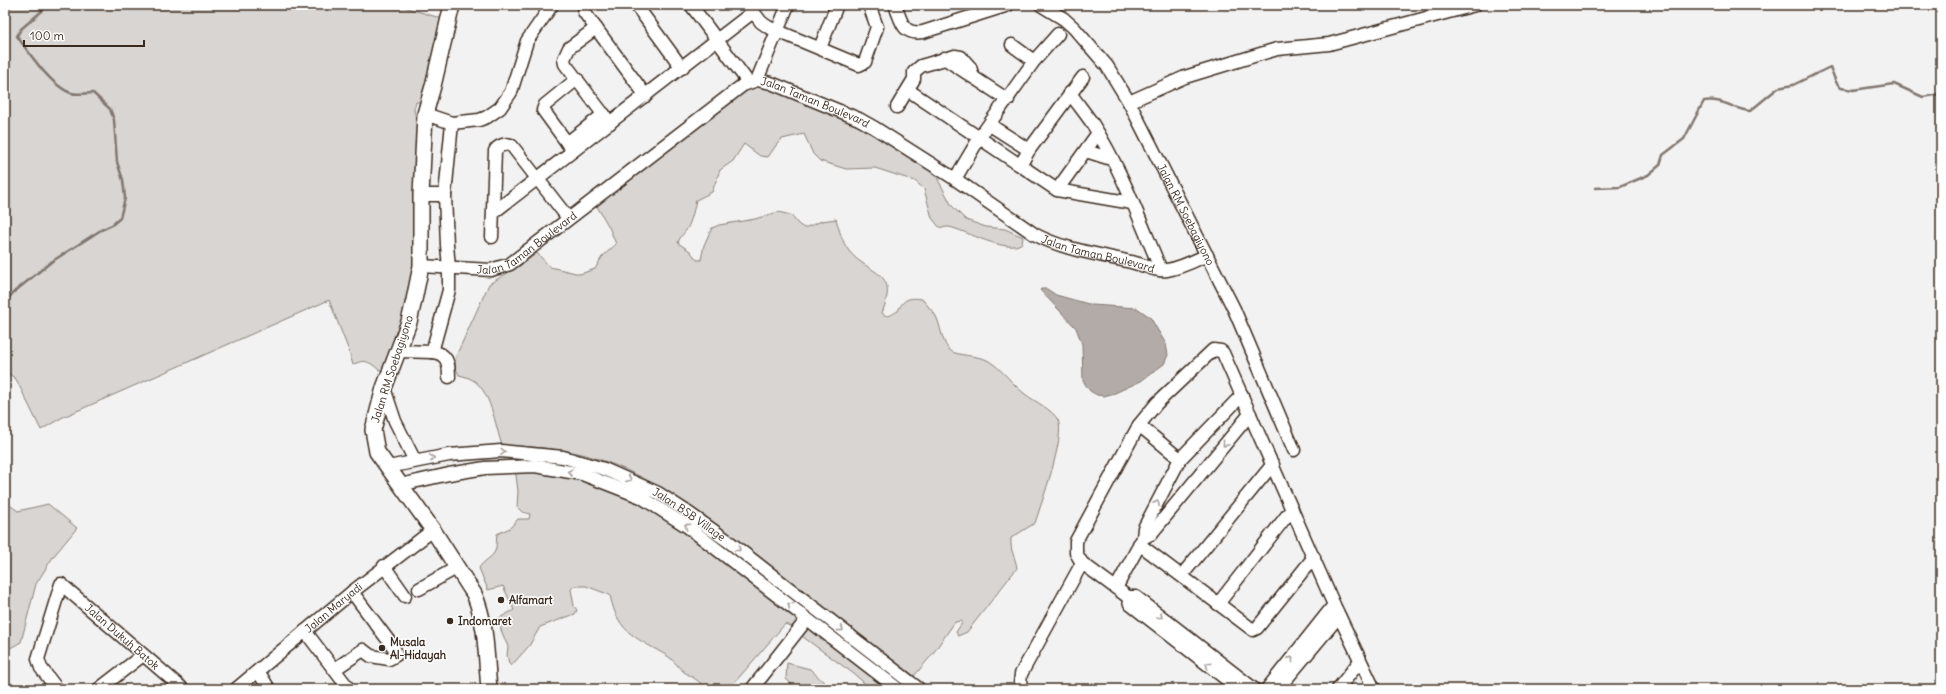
<svg xmlns="http://www.w3.org/2000/svg" width="1946" height="694" font-family="Delius,sans-serif">
<rect width="100%" height="100%" fill="#f3f2f2"/>
<filter id="ink" filterUnits="userSpaceOnUse"><feTurbulence type="fractalNoise" baseFrequency=".025" numOctaves="2"/><feDisplacementMap in="SourceGraphic" scale="8" xChannelSelector="R" yChannelSelector="G"/><feConvolveMatrix kernelMatrix="1 2 1 2 8 2 1 2 1" color-interpolation-filters="sRGB"/></filter>
<g filter="url(#ink)">
<g fill="#d8d5d2" stroke="#8a8078">
<path d="M5 5H397L440 18V26L423 99 420 102H416L414 110 416 118 420 120 415 275 402 330 383 370H379C370 362 364 358 353 365L349 351 329 300 61 418 41 430 16 379 9 374 5 376Z"/>
<path d="M760 85 796 97 851 121 888 142 934 172 952 206 966 220 986 227 1005 229 1023 237 1022 243C1008 255 965 230 949 227 945 227 943 228 939 227L932 218 924 189 915 181 875 168 846 169 820 161 813 154 804 134 782 139 777 144 768 157 760 156 744 144 733 161 720 170 712 192 696 200C694 209 692 220 687 229 684 234 680 236 678 243L690 251 697 260H701L704 245 709 234 712 228 719 225 755 219 778 212 791 215 798 224 804 228 822 221 836 219C839 229 842 242 849 251 869 276 900 269 882 313 887 319 892 314 898 311 903 299 909 297 922 299 926 304 932 310 936 316 941 326 942 345 951 351 957 356 979 355 989 361 1003 370 1012 384 1025 394 1034 401 1053 410 1058 420 1066 436 1041 504 1035 523L1011 538C1010 552 1015 555 1017 568L967 632 958 636 956 632 962 623V621L955 622 931 656 914 676C874 645 833 615 793 584 730 534 665 478 586 455 559 448 529 447 502 445 495 426 491 389 471 379 467 377 463 376 459 375L455 367 456 356 489 284 521 265 537 253 550 267 580 274 595 269 602 257 616 244 609 227 595 203 748 88Z"/>
<path d="M515 468 560 471 640 498 895 689H871L854 674 803 637 795 628 785 624 729 689H706C700 681 692 677 684 672 679 668 674 661 669 657 638 638 618 635 610 595L586 586H574L571 589 574 606 577 610 575 614 540 627 529 646 511 666 509 663 507 655 508 647 501 630 499 618 514 610 503 586 488 590 479 568C484 560 493 557 495 551 497 546 496 539 497 534L510 528 518 519H529L530 514 522 512 517 507 518 491Z"/>
<polygon points="5,502 18,511 48,504 77,528 53,557 36,584 21,642 5,651"/>
<polygon points="787,663 810,669 831,689 797,689 786,679"/>
</g>
<polygon fill="#b2aba7" stroke="#827770" points="1041,289 1047,289 1056,295 1092,305 1137,308 1150,317 1166,344 1168,355 1164,364 1141,381 1115,393 1104,396 1097,395 1090,391 1083,381 1082,344 1076,328 1040,290"/>
<g fill="none" stroke-linecap="round" stroke-linejoin="round">
<g stroke="#827770" stroke-width="2.5">
<path d="M1595 188 1620 187 1648 175 1660 165 1663 155 1684 139 1704 101C1723 98 1734 110 1750 111L1778 88 1793 85 1830 67 1836 82 1841 88 1853 90 1894 84 1923 97 1941 94"/>
<path d="M5 302 14 292 51 262 101 230 112 225 120 218 125 198 123 180 117 162 114 120 110 109 93 93C86 93 77 95 71 93 51 86 29 53 17 36L21 29 49 5"/>
</g>
<defs>
<g id="minor">
<polyline points="636,5 682,68"/>
<polyline points="691,5 748,82"/>
<polyline points="748,5 761,22 768,27 859,65 865,62 877,27 869,5"/>
<path d="M895 5C902 22 902 35 923 32L1008 5"/>
<path id="s1" d="M1041 5 1064 19 1074 28 1107 66 1129 102 1234 309 1294 450"/>
<polyline points="584,12 646,96"/>
<polyline points="596,28 569,48 564,59 565,64 610,123"/>
<polyline points="1012,45 1034,61"/>
<polyline points="820,48 837,5"/>
<polyline points="944,58 1008,100"/>
<polyline points="757,80 788,5"/>
<polyline points="908,90 1057,190 1132,203"/>
<path d="M1070 93C1077 103 1085 113 1092 123 1121 168 1140 221 1161 270"/>
<polyline points="1129,102 1185,77 1277,49 1329,44 1475,5"/>
<polyline points="897,107 914,79 914,72 921,66 955,56 961,57 970,67 973,77"/>
<polyline points="425,114 452,123 479,120 487,117 500,108 511,92 527,41 552,5"/>
<polyline points="990,125 1029,150"/>
<polyline points="567,143 604,114"/>
<polyline points="573,151 543,110 545,105 577,79"/>
<polyline points="1086,151 1111,159"/>
<polyline points="1021,164 1029,150 1083,77"/>
<polyline points="955,179 980,137 1034,61 1058,34"/>
<polyline points="1057,190 1098,133"/>
<polyline points="421,195 445,195"/>
<polyline points="494,212 753,12"/>
<path d="M492 237 495 151C497 146 507 142 512 146L568 218"/>
<path id="s2" d="M421 266 491 270 510 264 743 85 757 80 771 83 859 119 875 128 955 179 1034 234C1064 250 1098 254 1131 262 1142 264 1156 272 1167 270 1181 268 1194 261 1207 255"/>
<polyline points="398,351 432,352 449,290 449,268 447,245 445,195 452,123"/>
<path d="M432 352C447 353 449 363 449 377"/>
<polyline points="384,388 395,421 415,461"/>
<polyline points="1139,425 1180,459"/>
<path id="s3" d="M388 467 449 455 501 451 563 457 604 469 658 493 684 510 728 541 919 689"/>
<polyline points="400,485 449,474 485,468 535,466 582,474 641,497 688,527 898,689"/>
<polyline points="1143,538 1151,534 1250,414"/>
<polyline points="1139,544 1253,630 1257,628 1314,557"/>
<polyline points="384,566 405,596"/>
<polyline points="1182,575 1273,464"/>
<polyline points="1116,588 1143,538 1144,528 1180,459 1242,395"/>
<polyline points="419,589 458,567"/>
<polyline points="1128,597 1130,604 1239,689"/>
<polyline points="1218,604 1292,509"/>
<polyline points="305,631 349,689"/>
<polyline points="335,669 363,650 371,656 389,659 396,655 394,648 352,592"/>
<polyline points="258,671 269,689"/>
<path id="s4" d="M57 689 41 668 38 659 61 584 183 689"/>
<polyline points="99,689 143,655"/>
<path id="s5" d="M236 689 352 592 433 530"/>
<polyline points="752,689 807,619"/>
<polyline points="1022,689 1020,684 1021,674 1082,563"/>
<polyline points="1254,689 1136,597 1128,597 1082,563 1076,553 1076,541 1139,425 1157,403 1213,350 1221,351 1223,353 1334,605 1374,689"/>
<polyline points="1267,689 1334,605"/>
<polyline points="1278,689 1339,616"/>
<polyline points="1338,689 1360,661"/>
</g>
<path id="major" d="M452 5 433 86 425 114 421 195V266L414 300 409 322 384 388 373 430 377 452 433 530 474 594C487 623 486 658 489 689"/>
</defs>
<use href="#minor" stroke="#3b2a1e" stroke-width="15"/>
<use href="#major" stroke="#3b2a1e" stroke-width="18"/>
<use href="#minor" stroke="#fff" stroke-width="12"/>
<use href="#major" stroke="#fff" stroke-width="15"/>
</g>
<defs><path id="oneway-chevron" d="M-2-3.5L2.5 0L-2 3.5" fill="none" stroke-width="1.6" stroke-linecap="round" stroke-linejoin="round"/></defs>
<g stroke="#a79f9a">
<use href="#oneway-chevron" transform="translate(1225 444) rotate(130)"/>
<use href="#oneway-chevron" transform="translate(503 452) rotate(3)"/>
<use href="#oneway-chevron" transform="translate(432 458) rotate(-9)"/>
<use href="#oneway-chevron" transform="translate(570 472) rotate(-167)"/>
<use href="#oneway-chevron" transform="translate(629 479) rotate(23)"/>
<use href="#oneway-chevron" transform="translate(1157 503) rotate(-63)"/>
<use href="#oneway-chevron" transform="translate(687 526) rotate(-146)"/>
<use href="#oneway-chevron" transform="translate(738 549) rotate(38)"/>
<use href="#oneway-chevron" transform="translate(790 605) rotate(-141)"/>
<use href="#oneway-chevron" transform="translate(1160 616) rotate(38)"/>
<use href="#oneway-chevron" transform="translate(841 629) rotate(37)"/>
<use href="#oneway-chevron" transform="translate(1291 659) rotate(-51)"/>
<use href="#oneway-chevron" transform="translate(1208 665) rotate(-142)"/>
</g>
</g>
<g fill="#3b2a1e" stroke="#fff" stroke-width="1.5">
<circle cx="501" cy="600" r="4"/>
<circle cx="450" cy="621" r="4"/>
<circle cx="382" cy="648" r="4"/>
</g>
<g text-anchor="middle" dominant-baseline="central" stroke-width="3" stroke-linejoin="round" paint-order="stroke">
<g font-size="11" fill="#3b2a1e" stroke="#fff">
<text stroke="none"><textPath href="#s2" startOffset="461">Jalan Taman Boulevard</textPath></text>
<text stroke="none"><textPath href="#s1" startOffset="259">Jalan RM Soebagiyono</textPath></text>
<text stroke="none"><textPath href="#s2" startOffset="114">Jalan Taman Boulevard</textPath></text>
<text stroke="none"><textPath href="#s2" startOffset="785">Jalan Taman Boulevard</textPath></text>
<text transform="translate(392 369) rotate(-72)">Jalan RM Soebagiyono</text>
<text stroke="none"><textPath href="#s3" startOffset="316">Jalan BSB Village</textPath></text>
<text stroke="none"><textPath href="#s5" startOffset="127">Jalan Maryadi</textPath></text>
<text stroke="none"><textPath href="#s4" startOffset="195">Jalan Dukuh Batok</textPath></text>
</g>
<g font-size="11" font-weight="bold" fill="#3b2a1e" stroke="#fff" text-anchor="start">
<text x="509" y="600">Alfamart</text>
<text x="458" y="621">Indomaret</text>
<text x="390" y="642">Musala<tspan x="390" dy="13">Al-Hidayah</tspan></text>
</g>
</g>
<rect width="1946" height="694" fill="none" stroke="#fff" stroke-width="20"/>
<rect x="10" y="10" width="1926" height="674" fill="none" stroke="#3b2a1e" stroke-width="1.5" filter="url(#ink)"/>
<path d="M24 40v6h120v-6" fill="none" stroke="#3b2a1e" stroke-width="2"/>
<text x="30" y="40" font-size="12" fill="#3b2a1e" stroke="#ffffff" stroke-width="3" paint-order="stroke">100 m</text>
</svg>
